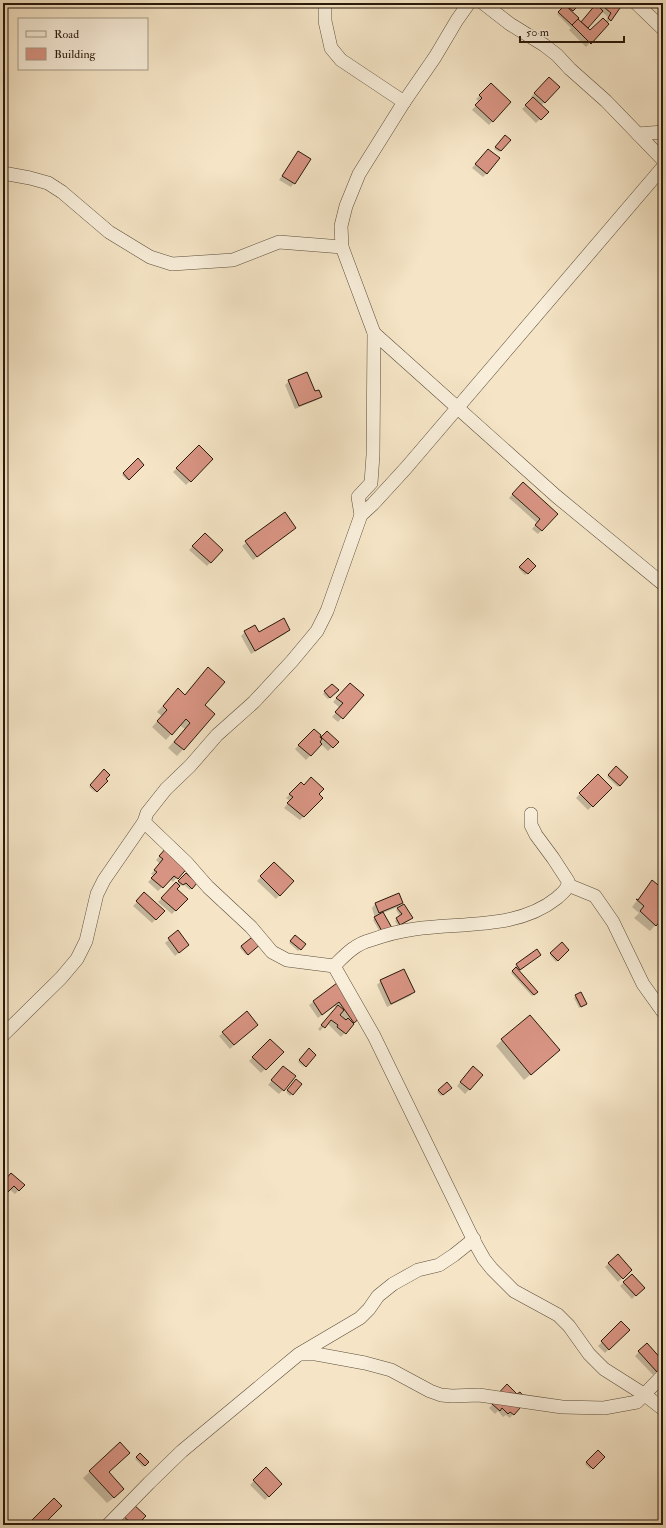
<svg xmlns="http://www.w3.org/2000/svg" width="666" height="1528" font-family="'IM FELL Double Pica',serif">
<rect width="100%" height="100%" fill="#f5e5c6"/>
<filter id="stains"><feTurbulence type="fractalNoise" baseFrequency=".005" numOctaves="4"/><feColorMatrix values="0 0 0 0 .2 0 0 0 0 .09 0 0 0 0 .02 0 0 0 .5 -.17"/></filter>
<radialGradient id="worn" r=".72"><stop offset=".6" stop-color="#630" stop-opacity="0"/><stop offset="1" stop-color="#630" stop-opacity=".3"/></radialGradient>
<g fill="#0003" fill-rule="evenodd">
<path d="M573 3 576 6 571 12 581 23 597 3H612L615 15 586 47 569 30 571 28 557 14 565 6 568 9ZM601 11 608 17 605 22 590 32 587 28Z"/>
<polygon points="579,3 590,3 585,8"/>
<polygon points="549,78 558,87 541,106 547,112 536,123 522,109 532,99 531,97"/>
<polygon points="491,84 510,102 489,125 472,110 479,102 476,99"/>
<polygon points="505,136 510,140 499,152 494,149"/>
<polygon points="299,152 294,183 291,187 279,180"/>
<polygon points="484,154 487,173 483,177 472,168"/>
<polygon points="289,381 321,396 317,400 295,409 285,385"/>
<polygon points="199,446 212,459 186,485 173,472"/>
<polygon points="138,460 143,465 127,480 122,475"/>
<polygon points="519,487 557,514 538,534 532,529 537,523 509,498"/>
<polygon points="285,514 295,528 253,560 242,546"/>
<polygon points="205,534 222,550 207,566 189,550"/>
<polygon points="528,559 535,566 525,575 519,569"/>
<polygon points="289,630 285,634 251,654 241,636 245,632 259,633"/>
<polygon points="202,675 204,705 214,714 177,756 168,748 185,729 179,725 166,740 152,727 162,716 157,712 172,696 184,696"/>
<polygon points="332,685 338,690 328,699 323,694"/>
<polygon points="346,688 363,695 338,722 332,717 340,708 333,702"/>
<polygon points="314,730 320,739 327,732 337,742 328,751 321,744 306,760 295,749"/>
<polygon points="617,767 627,777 618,787 607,777"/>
<polygon points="104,770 105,779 106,781 95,792 89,787"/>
<polygon points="598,776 611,788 588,810 576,798"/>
<polygon points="301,783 322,798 300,820 284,808 290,801 286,798"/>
<polygon points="163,852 187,866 173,882 170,879 158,891 148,882 154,876 151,874 160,864 156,860"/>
<polygon points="274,863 293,881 276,899 257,881"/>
<polygon points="186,874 196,883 190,890 183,884 181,886 179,885 175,889 186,899 172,914 158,902"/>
<polygon points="652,881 663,890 663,917 650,931 634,918 639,913 632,907"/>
<polygon points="145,894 164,911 152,923 133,906"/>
<polygon points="402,903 398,907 383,913 381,934 373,920 375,918 372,908 375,904"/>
<polygon points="398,908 412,918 398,926 395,921 400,916 396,910"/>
<polygon points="178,932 188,945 175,956 165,943"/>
<polygon points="295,936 305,944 298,951 289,943"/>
<polygon points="562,943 568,950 556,962 550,955"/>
<polygon points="260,944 246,955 240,948 241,946"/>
<polygon points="538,956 518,971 537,992 532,996 511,973 516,968 515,966 517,965"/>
<polygon points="381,981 414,992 410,996 387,1007 377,985"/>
<path d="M337 984 356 1021 341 1037 327 1023 320 1031 318 1029 336 1008 335 1006 318 1018 309 1005ZM340 1013 344 1019 339 1015Z"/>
<polygon points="576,996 585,1005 579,1008 574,998"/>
<polygon points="253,1028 230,1049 219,1036 223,1033"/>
<polygon points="270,1040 282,1052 261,1073 249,1061"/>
<polygon points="502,1040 553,1056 524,1080 496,1046"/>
<polygon points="309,1050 315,1055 304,1067 298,1062"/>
<polygon points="280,1071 283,1090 279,1094 268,1085"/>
<polygon points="469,1071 482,1075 465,1094 457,1086"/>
<polygon points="296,1081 301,1084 290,1096 286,1092"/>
<polygon points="447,1084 451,1088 441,1096 437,1092"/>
<polygon points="11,1174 19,1190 15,1194 9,1189 3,1196 3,1183"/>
<polygon points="609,1263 631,1270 618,1282 605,1267"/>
<polygon points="632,1275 643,1288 632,1299 620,1286"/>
<polygon points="621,1323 628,1330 605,1353 598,1346"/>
<polygon points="646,1345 663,1362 663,1366 653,1375 635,1356"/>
<polygon points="507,1385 513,1414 510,1418 506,1415 503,1417 498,1411 495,1414 489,1408 492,1405 490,1403"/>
<polygon points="120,1443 108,1473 117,1495 107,1503 83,1478"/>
<polygon points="598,1451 603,1457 590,1469 585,1464"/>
<polygon points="140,1454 148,1462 143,1467 135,1459"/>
<polygon points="266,1469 281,1484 265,1500 250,1485"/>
<polygon points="132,1504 136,1525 125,1525 118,1519"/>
</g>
<g fill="#d89483" stroke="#28190a">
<polygon points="572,3 575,3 578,6 573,11 568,7"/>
<polygon points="599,3 614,3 620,8 611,21 608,18 611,13"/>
<polygon points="596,4 603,11 588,28 581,22"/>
<polygon points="565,5 579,18 572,25 558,12"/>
<polygon points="603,18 609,24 591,44 572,25 578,19 590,30"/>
<polygon points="549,77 560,87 545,103 534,93"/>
<polygon points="491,83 511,102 493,122 475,105 482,98 479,95"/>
<polygon points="533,97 549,112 541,120 525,105"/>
<polygon points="505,135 511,140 501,151 495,147"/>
<polygon points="488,149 500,158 487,174 475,164"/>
<polygon points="298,151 311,159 295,184 282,176"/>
<polygon points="307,372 315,391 319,390 322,397 299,406 288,380"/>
<polygon points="199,445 213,459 191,482 176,468"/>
<polygon points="138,458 144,465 129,480 123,473"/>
<polygon points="523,482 558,514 542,531 535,525 540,519 512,494"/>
<polygon points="285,512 296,528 257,557 245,541"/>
<polygon points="205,533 223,550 211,563 192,546"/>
<polygon points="528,558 536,566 528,574 519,567"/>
<polygon points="284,618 290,630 255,651 244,631 255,625 259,632"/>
<polygon points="208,667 225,682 205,705 215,714 184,750 174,742 190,723 186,719 172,735 157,721 167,710 163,706 178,688 185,695"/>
<polygon points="350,683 364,695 343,719 335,712 343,703 336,698"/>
<polygon points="332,684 339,690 330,698 324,691"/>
<polygon points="314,729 321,735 320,737 322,739 320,742 322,744 311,756 298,745"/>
<polygon points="327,731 339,742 333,748 321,737"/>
<polygon points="616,766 628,777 620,786 608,775"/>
<polygon points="104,769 110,775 106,779 108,781 97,792 90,785"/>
<polygon points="598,774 612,788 593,807 579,793"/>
<polygon points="311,777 324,789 319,794 323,798 304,817 287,803 293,797 289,794 301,782 304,785"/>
<polygon points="167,847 189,866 178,879 174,876 163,888 151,878 157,872 154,870 163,859 159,856"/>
<polygon points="274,862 294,881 280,896 260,876"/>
<polygon points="186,873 197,883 192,889 186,883 183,885 178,881"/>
<polygon points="652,880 663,889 663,918 656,926 640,911 644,906 636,899 638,900"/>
<polygon points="176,882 180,886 177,889 188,899 176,911 161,898"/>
<polygon points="144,892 165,911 156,920 136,901"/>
<polygon points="399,893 403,903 379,913 375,903"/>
<polygon points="404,904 413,918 400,925 396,918 402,914 397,908"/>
<polygon points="383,912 392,928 383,933 374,917"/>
<polygon points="178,930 189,945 179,953 168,938"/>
<polygon points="256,934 262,943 248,955 241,946"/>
<polygon points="295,935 306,944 301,950 290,941"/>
<polygon points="562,942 569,950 558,961 550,953"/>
<polygon points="537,949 541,955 520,970 516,964"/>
<polygon points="516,967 538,992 534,995 512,971"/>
<polygon points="404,969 415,992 391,1004 380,980"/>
<polygon points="337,983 361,1017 354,1023 339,1002 322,1015 313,1001"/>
<polygon points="581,992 587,1004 581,1007 575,995"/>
<polygon points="338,1005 344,1010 340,1015 346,1020 348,1018 354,1024 346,1034 337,1027 338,1025 331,1020 325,1028 321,1025"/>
<polygon points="247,1011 258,1025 234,1045 222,1032"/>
<polygon points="530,1015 560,1050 531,1075 501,1039"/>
<polygon points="270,1039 284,1052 266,1070 252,1057"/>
<polygon points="309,1048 316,1055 306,1067 299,1060"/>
<polygon points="283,1066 296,1076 284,1091 271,1080"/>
<polygon points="473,1066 483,1075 470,1090 460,1082"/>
<polygon points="296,1079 302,1084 293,1095 287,1090"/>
<polygon points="447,1082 452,1088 443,1095 438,1090"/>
<polygon points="11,1173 25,1185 19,1191 14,1186 5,1195 3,1194 3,1182"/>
<polygon points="618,1254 632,1270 623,1279 608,1263"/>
<polygon points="632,1274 645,1288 636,1296 623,1282"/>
<polygon points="621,1321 630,1330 609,1350 601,1341"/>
<polygon points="647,1343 663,1361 663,1367 657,1372 638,1351"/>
<polygon points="507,1384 517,1394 520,1392 527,1400 514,1415 510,1412 508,1414 502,1408 500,1411 492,1404 495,1401 493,1399"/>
<polygon points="120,1442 130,1453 109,1472 124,1489 114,1498 89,1471"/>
<polygon points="598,1450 605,1457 593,1469 586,1462"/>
<polygon points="140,1453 149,1462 145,1466 136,1457"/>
<polygon points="266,1467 282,1484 269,1497 253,1480"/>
<polygon points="54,1498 62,1506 43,1525 27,1525"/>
<polygon points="132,1503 146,1516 137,1525 133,1525 121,1514"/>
</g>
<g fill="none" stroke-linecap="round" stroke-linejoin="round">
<defs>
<g id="street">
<polyline points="325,3 325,21 331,48 341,60 404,102 359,174 346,206 341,226 342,247 374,333 373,455 371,483 358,497 361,515"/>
<polyline points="483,3 510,24 544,45 557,55 570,69 606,101 663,160"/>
<polyline points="636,3 663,29"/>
<polyline points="404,102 435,57 457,20 469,3"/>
<polyline points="638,134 663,132"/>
<polyline points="3,173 30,178 48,183 62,192 109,232 150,257 172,264 233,260 279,242 342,247"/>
<polyline points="374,333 556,496 663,584"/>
<polyline points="144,822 187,863 208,887 251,927 272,952 287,960 334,966 374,1036 475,1243 484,1259 492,1269 514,1291 558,1315 569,1326 589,1354 604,1369 645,1395 663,1409"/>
<polyline points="568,885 595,896 613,922 643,984 663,1012"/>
<path d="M334 966C345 955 355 944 371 940 385 935 400 931 415 929 462 922 517 930 557 898 562 893 569 889 568 881L553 858 536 835 531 825V814"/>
<polyline points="3,1035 61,978 77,959 86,941 97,894 104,880 144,822 147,813 166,789 190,766 217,735 254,702 292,661 317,631 327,611 361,515 373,504 406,468 663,167"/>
<polyline points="300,1354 316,1354 365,1363 391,1370 430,1391 441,1395 452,1396 479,1395 562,1407 604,1408 637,1402 663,1375"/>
<polyline points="108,1525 149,1483 182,1451 299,1354 360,1318 369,1309 378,1296 393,1284 418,1270 439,1265 454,1255 474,1239"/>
</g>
</defs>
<use href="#street" stroke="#5b4c39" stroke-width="14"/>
<use href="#street" stroke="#f8eeda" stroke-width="13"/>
</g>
<rect width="666" height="1528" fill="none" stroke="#f5e5c6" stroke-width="16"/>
<rect x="4" y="4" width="658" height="1520" fill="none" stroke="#28190a" stroke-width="2"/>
<rect x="8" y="8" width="650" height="1512" fill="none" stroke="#28190a"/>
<rect x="18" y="18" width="130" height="52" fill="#f8eeda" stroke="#a59987"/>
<rect x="26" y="31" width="20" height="6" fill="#f8eeda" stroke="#a59987"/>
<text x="54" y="38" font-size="12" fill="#28190a">Road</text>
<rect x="26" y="48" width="20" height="12" fill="#d89483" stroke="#a59987"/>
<text x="54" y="58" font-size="12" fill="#28190a">Building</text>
<path d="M520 36v6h104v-6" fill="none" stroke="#28190a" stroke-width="2"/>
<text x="526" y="36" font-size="12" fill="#28190a" stroke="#f8eeda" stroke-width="3" paint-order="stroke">50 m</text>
<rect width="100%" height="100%" filter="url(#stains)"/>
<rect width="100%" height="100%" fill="url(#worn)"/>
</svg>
